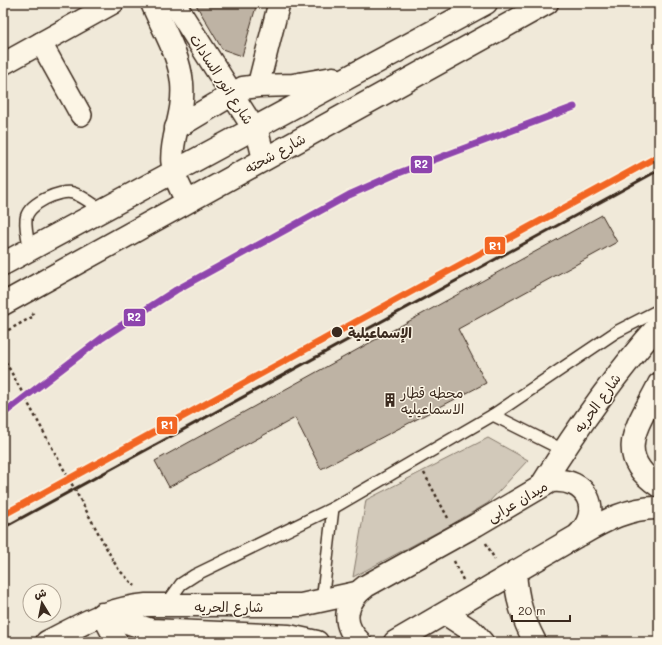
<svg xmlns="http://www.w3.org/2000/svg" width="662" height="645" font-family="Mali,'Playpen Sans Arabic',sans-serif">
<rect width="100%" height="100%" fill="#f0e9d9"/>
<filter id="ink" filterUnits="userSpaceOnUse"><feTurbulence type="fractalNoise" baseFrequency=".025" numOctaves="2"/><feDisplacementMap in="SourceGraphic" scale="8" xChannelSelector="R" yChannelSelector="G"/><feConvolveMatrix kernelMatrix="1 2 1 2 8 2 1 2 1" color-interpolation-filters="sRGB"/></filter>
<g filter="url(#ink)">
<polygon fill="#d2c9ba" stroke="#867a6c" points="488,438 528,460 488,503 449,526 353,577 366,500"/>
<g fill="#beb3a4" stroke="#3b2a1e">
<polygon points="195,3 257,3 242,56 222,49"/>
<polygon points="602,215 617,242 458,329 486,383 321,469 295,418 169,487 155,461"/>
</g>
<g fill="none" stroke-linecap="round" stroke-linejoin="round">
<defs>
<g id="service">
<path d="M30 250C28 240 25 229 26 219 27 204 60 189 73 193 83 196 94 205 103 211"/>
<polyline points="493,415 563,450"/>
<polyline points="322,602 333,508"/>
<polyline points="166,605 181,584 195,575 333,508 493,415 616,332 659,310"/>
</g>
<g id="minor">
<polyline points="41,43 81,115"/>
<polyline points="3,64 113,3"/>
<polyline points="258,86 279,3"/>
<polyline points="102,614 117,642"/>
</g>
<g id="tertiary">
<path d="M152 3C163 30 179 53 182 83 186 130 154 153 188 201"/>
<polyline points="174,3 258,135 264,159"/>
<path d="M515 572C517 600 522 617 535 642"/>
<polyline points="446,614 472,631 482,642"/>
</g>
<g id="secondary">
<polyline points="176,128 243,88 258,86 293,85 333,78"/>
<path d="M3 264C165 178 324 89 486 3"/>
<polyline points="3,304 547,3"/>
</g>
<g id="primary">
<path d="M659 384C641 422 610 454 659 486"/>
<path d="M541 486C576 430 615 374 659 325"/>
<path d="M580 535C604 521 630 507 659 508"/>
<polyline points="102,614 151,630 289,636 317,642"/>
<path d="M47 642C83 624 105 609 146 605H301L356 593"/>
<path d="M360 642C340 623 345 602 366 586L476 525 551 481C587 477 604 511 577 536L395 642"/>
</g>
</defs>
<use href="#service" stroke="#3b2a1e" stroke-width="14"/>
<use href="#minor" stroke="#3b2a1e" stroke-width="24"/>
<use href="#tertiary" stroke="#3b2a1e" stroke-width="25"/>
<use href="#secondary" stroke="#3b2a1e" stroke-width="25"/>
<use href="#primary" stroke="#3b2a1e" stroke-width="25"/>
<g stroke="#3b2a1e" stroke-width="2.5" stroke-dasharray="3 3" stroke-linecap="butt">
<polyline points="3,333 34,316 31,311"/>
<polyline points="424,473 448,518"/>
<polyline points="486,543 495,560"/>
<polyline points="454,561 463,580"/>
<polyline points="114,562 119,570 135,586"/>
</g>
<use href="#service" stroke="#fcf5e5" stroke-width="11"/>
<use href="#minor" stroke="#fcf5e5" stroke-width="21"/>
<use href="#tertiary" stroke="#fcf5e5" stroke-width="22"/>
<use href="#secondary" stroke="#fcf5e5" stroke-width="22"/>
<use href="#primary" stroke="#fcf5e5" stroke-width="22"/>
<g stroke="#3b2a1e" stroke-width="3">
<polyline points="3,414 102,338 176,290 349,195 396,174 574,107"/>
<polyline points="3,528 659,170"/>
</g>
<polyline stroke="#3b2a1e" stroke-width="2.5" stroke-dasharray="3 3" stroke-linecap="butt" points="3,357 114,562"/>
<defs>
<polyline id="rail-1" points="3,515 659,156"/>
<polyline id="rail-2" points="3,414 102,338 176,290 349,195 396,174 574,107"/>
</defs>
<use href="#rail-1" stroke="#fcf5e5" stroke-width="10"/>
<use href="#rail-2" stroke="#fcf5e5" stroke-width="10"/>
<use href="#rail-1" stroke="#f26522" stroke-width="7"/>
<use href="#rail-2" stroke="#8e44ad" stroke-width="7"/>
</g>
</g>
<defs>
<symbol id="building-bare" viewBox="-9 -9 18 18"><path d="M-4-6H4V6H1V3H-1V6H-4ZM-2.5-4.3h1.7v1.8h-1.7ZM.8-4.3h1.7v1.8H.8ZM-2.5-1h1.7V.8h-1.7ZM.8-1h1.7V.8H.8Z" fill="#3b2a1e" stroke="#fcf5e5" stroke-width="2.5" paint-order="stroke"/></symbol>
</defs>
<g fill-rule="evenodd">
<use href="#building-bare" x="380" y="390" width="20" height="20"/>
</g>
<circle fill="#3b2a1e" stroke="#fcf5e5" stroke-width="1.5" cx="337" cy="332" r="6"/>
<g text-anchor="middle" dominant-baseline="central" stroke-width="3" stroke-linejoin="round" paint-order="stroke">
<g font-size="14" fill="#3b2a1e" stroke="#fcf5e5">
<text transform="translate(222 79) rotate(57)">شارع انور السادات</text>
<text transform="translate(275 153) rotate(-29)">شارع شحته</text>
<text transform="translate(597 403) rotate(-54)">شارع الحريه</text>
<text transform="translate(517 501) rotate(-30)">ميدان عرابى</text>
<text x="229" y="606">شارع الحريه</text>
</g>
<g font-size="14" font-weight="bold" fill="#3b2a1e" stroke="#fcf5e5" text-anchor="start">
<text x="348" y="332">الإسماعيلية</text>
</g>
<g font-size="14" fill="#3b2a1e" stroke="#fcf5e5" text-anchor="start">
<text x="401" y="392">محطه قطار<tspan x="401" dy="16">الاسماعيليه</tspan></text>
</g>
</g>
<g stroke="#fcf5e5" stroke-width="1.5">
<rect x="410" y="155" width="23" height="19" rx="4" fill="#8e44ad"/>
<rect x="484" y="236" width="22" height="19" rx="4" fill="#f26522"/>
<rect x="123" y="308" width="23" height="19" rx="4" fill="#8e44ad"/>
<rect x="156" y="416" width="22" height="19" rx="4" fill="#f26522"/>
</g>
<g font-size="11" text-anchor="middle" font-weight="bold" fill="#fff">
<text x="421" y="168">R2</text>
<text x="495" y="250">R1</text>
<text x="134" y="321">R2</text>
<text x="167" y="429">R1</text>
</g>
<rect width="662" height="645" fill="none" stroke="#fcf5e5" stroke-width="16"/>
<rect x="8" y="8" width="646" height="629" fill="none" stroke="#3b2a1e" stroke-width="1.5" filter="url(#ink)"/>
<g transform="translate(42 603) rotate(350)"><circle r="19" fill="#fcf5e5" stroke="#afa495"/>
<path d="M0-3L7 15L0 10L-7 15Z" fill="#3b2a1e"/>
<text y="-6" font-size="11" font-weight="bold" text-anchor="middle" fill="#3b2a1e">ش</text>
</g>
<path d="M512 615v6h58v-6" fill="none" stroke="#3b2a1e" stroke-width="2"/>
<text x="518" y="615" font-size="12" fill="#3b2a1e" stroke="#fcf5e5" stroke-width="3" paint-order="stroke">20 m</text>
</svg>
